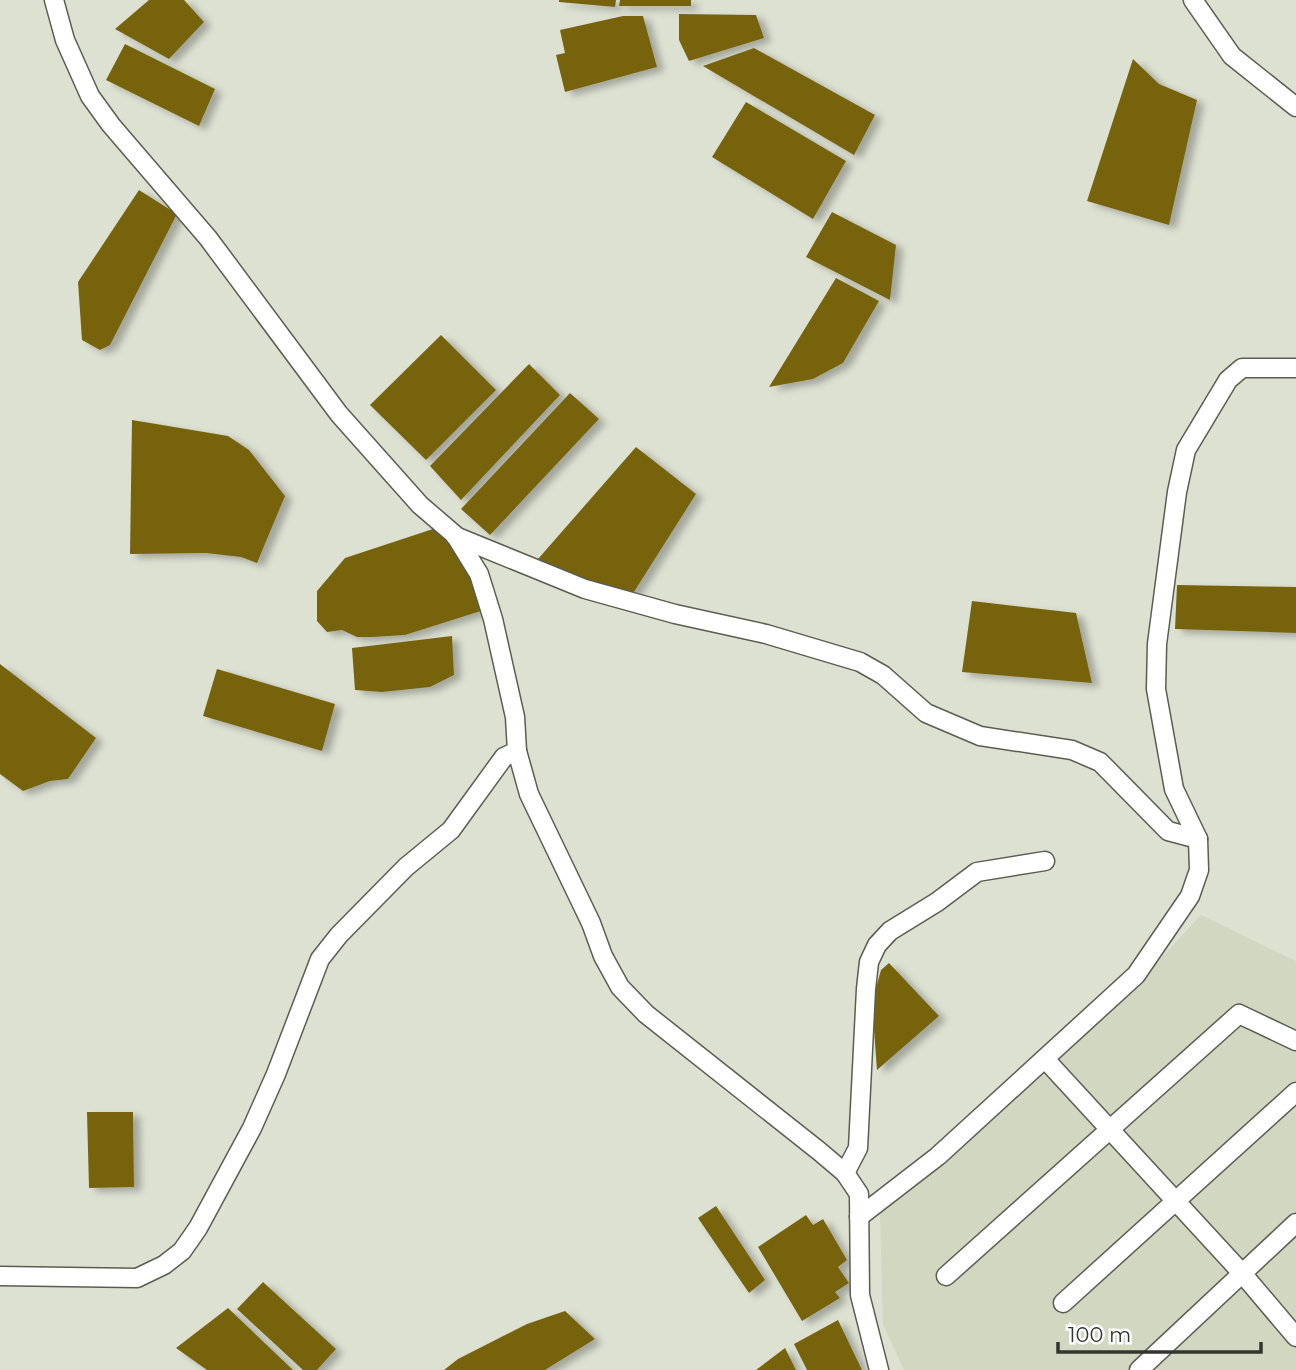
<svg xmlns="http://www.w3.org/2000/svg" width="1296" height="1370" font-family="Montserrat,sans-serif">
<defs>
<filter id="shadow"><feDropShadow dx="7" dy="4" stdDeviation="3.5" flood-color="#0004"/></filter>
</defs>
<rect width="100%" height="100%" fill="#dde1d2"/>
<polygon fill="#d1d7c1" points="1201,915 1296,961 1296,1370 904,1370 883,1324 880,1214 1127,995"/>
<g fill="#78640f" filter="url(#shadow)">
<polygon points="149,0 184,0 204,22 169,59 115,29"/>
<polygon points="559,0 616,0 615,7 559,2"/>
<polygon points="620,0 691,0 691,6 619,6"/>
<polygon points="679,14 756,15 764,38 689,61 679,40"/>
<polygon points="623,16 643,16 657,67 565,92 556,55 565,53 560,30"/>
<polygon points="125,44 215,89 199,126 106,80"/>
<polygon points="754,48 875,115 854,155 703,66"/>
<polygon points="1133,59 1159,84 1197,100 1169,225 1087,201"/>
<polygon points="746,102 846,161 813,219 712,157"/>
<polygon points="139,190 177,214 110,345 100,350 82,340 78,282"/>
<polygon points="832,212 896,245 890,300 806,257"/>
<polygon points="836,278 879,301 843,363 813,379 769,387"/>
<polygon points="441,335 496,390 426,460 370,405"/>
<polygon points="529,364 560,395 461,500 430,466"/>
<polygon points="570,393 599,419 490,535 461,509"/>
<polygon points="132,420 228,436 249,450 285,496 257,563 241,557 206,553 130,554"/>
<polygon points="636,447 696,494 632,595 582,578 538,559"/>
<polygon points="436,528 457,549 474,577 484,610 405,635 372,637 357,637 342,630 327,632 317,621 317,591 345,558"/>
<polygon points="1177,585 1296,587 1296,633 1175,629"/>
<polygon points="972,601 1076,613 1092,683 962,672"/>
<polygon points="452,636 454,675 430,687 382,692 355,690 352,648"/>
<polygon points="0,664 96,738 68,779 50,781 23,791 0,774"/>
<polygon points="217,669 335,704 322,751 203,716"/>
<polygon points="889,963 939,1016 877,1070 872,1002 881,970"/>
<polygon points="87,1112 133,1112 134,1187 89,1188"/>
<polygon points="716,1206 765,1280 749,1293 698,1218"/>
<polygon points="806,1215 813,1225 823,1219 847,1260 838,1267 849,1283 835,1292 840,1298 802,1321 758,1247"/>
<polygon points="263,1282 336,1349 317,1370 303,1370 237,1309"/>
<polygon points="228,1308 293,1370 207,1370 176,1348"/>
<polygon points="565,1311 595,1339 545,1370 444,1370 458,1359 527,1324"/>
<polygon points="838,1320 862,1370 807,1370 794,1344"/>
<polygon points="785,1348 796,1370 756,1370"/>
</g>
<g fill="none" stroke-linecap="round" stroke-linejoin="round">
<defs>
<g id="minor">
<polyline points="54,0 65,40 90,96 111,125 208,238 339,414 420,505 455,535 479,574 493,619 515,717 517,751 529,794 591,923 603,956 620,987 646,1014 819,1151 845,1173 859,1194 860,1295 879,1370"/>
<polyline points="1193,0 1232,56 1296,107"/>
<polyline points="455,536 585,589 675,614 766,634 860,662 883,675 926,713 980,736 1072,750 1100,762 1168,831 1198,839"/>
<polyline points="1045,1059 1241,1272 1296,1337"/>
<polyline points="845,1173 858,1148 866,989 869,962 877,945 890,931 937,902 977,872 1045,861"/>
<polyline points="859,1217 938,1156 1136,975 1190,896 1199,870 1198,839 1174,789 1156,689 1157,644 1177,492 1186,450 1228,380 1242,368 1296,368"/>
<polyline points="0,1276 137,1278 164,1265 182,1251 198,1228 252,1128 276,1074 320,959 339,935 406,867 451,830 504,757 517,751"/>
<polyline points="946,1276 1239,1014 1296,1041"/>
<polyline points="1063,1303 1296,1092"/>
<polyline points="1139,1370 1296,1223"/>
</g>
</defs>
<use href="#minor" stroke="#5a5d50" stroke-width="21"/>
<use href="#minor" stroke="#fff" stroke-width="18"/>
</g>
<path d="M1058 1342v10h203v-10" fill="none" stroke="#33352f" stroke-width="3.5"/>
<text x="1068" y="1342" font-size="21" fill="#33352f" stroke="#ffffff" stroke-width="5" paint-order="stroke">100 m</text>
</svg>
